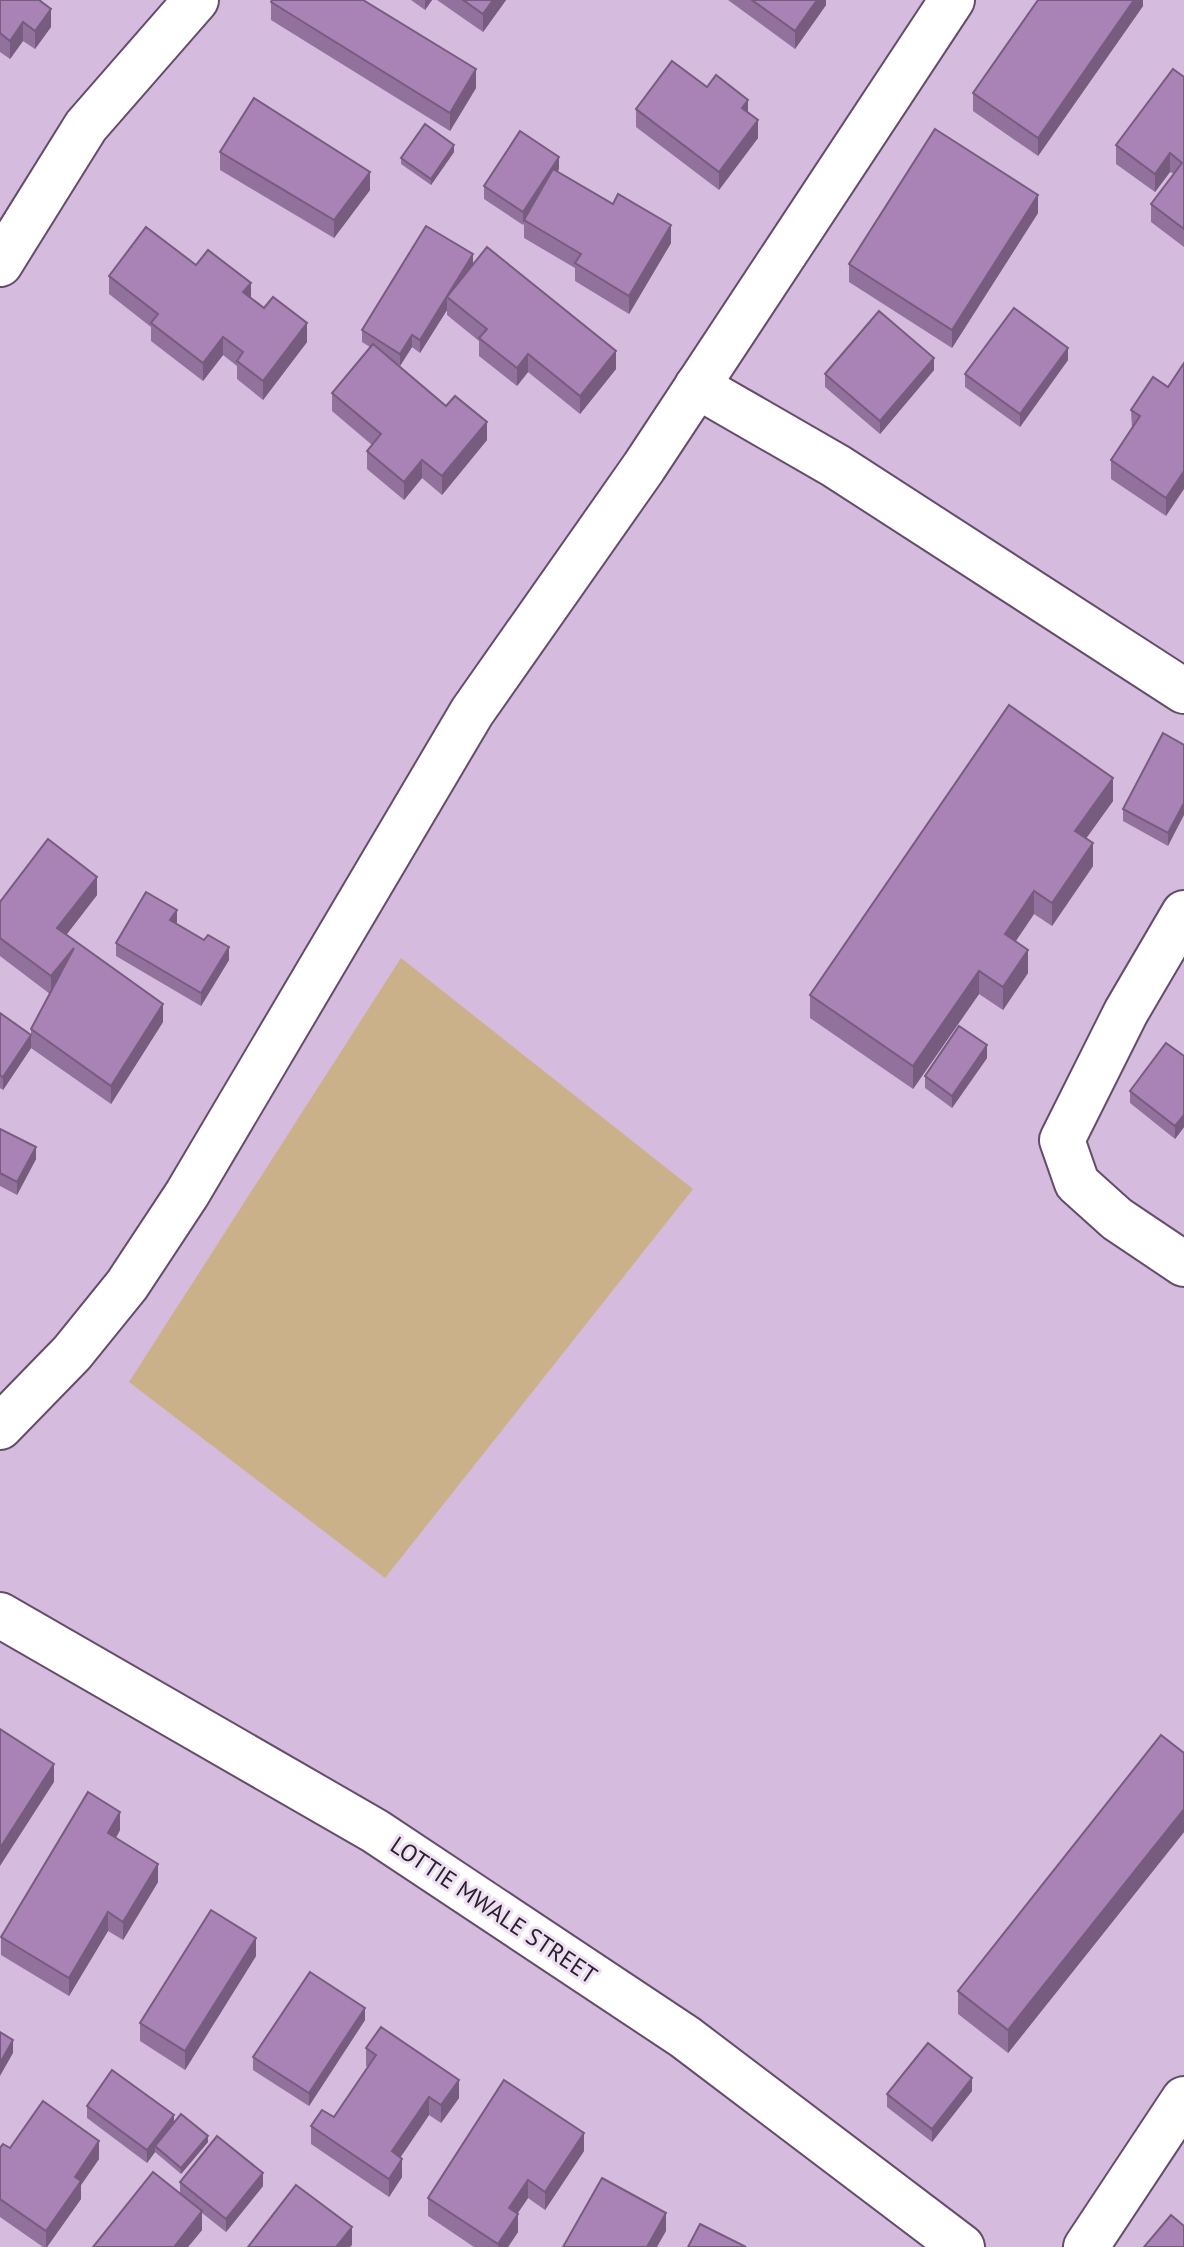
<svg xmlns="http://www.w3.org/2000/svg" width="1184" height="2247" font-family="'PT Sans',sans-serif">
<rect width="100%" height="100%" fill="#d5bbde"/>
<polygon fill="#cbb18a" points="401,958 693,1189 385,1578 129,1382"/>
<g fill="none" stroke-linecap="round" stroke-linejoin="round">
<defs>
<g id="minor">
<polyline points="0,264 86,126 196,0"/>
<polyline points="697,386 836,466 1184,691"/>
<polyline points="1184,913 1126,1012 1062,1140 1077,1183 1117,1219 1184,1264"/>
<polyline points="0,1427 72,1353 127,1285 187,1194 472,712 644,467 952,0"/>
<polyline points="0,1615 375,1831 685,2037 962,2247"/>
<polyline points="1086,2247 1184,2099"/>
</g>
</defs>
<use href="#minor" stroke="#644d6b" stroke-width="48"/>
<use href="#minor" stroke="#fff" stroke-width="44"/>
</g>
<g fill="#92719d">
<polygon points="0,0 41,0 51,27 35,49 23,41 10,59 0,52"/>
<polygon points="411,0 432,0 425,10"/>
<polygon points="437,0 506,0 483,32"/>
<polygon points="728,0 826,0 826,5 795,49"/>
<polygon points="1143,0 1143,6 1038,156 973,111 973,93"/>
<polygon points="271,2 476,88 450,131 271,20"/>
<polygon points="1184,77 1184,247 1151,222 1151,204 1174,174 1170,172 1155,192 1116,164 1116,145"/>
<polygon points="707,87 748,113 758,138 719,190 636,127 636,109"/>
<polygon points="220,152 370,190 334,238 220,170"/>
<polygon points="454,152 431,185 401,164 401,158"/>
<polygon points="559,169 558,172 671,243 629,314 575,281 575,268 524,238 524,223 523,225 484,199 484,186"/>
<polygon points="1038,213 952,348 849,282 849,264"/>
<polygon points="196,265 251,298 307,342 263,400 237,379 237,366 223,355 203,381 151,341 151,327 109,294 109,276"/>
<polygon points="473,265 616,369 580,414 528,372 517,386 479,356 479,341 447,315 447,310 420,353 412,347 400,366 394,362 487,440 442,495 422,478 404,500 367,469 367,451 372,445 332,411 332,393 370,347 362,342 362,330"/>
<polygon points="1068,360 1020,427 965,387 965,374"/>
<polygon points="934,370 880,434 825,387 825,374"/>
<polygon points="1168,387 1166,516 1111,479 1111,460 1132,428 1131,410"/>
<polygon points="1184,745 1168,846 1123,821 1123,809"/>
<polygon points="1113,801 1086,838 1093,866 1052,926 1034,914 1015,942 1028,973 1003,1010 979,994 913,1089 810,1018 810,995"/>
<polygon points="97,895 66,935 163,1022 111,1104 31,1048 3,1090 0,1088 0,1013 31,1035 31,1029 50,994 0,956 0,902"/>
<polygon points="177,922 176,924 204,940 229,960 201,1006 116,956 116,943"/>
<polygon points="1184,1056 1184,1127 1175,1139 1130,1103 1130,1091"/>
<polygon points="987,1058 952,1108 925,1088 925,1076"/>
<polygon points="0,1129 36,1159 17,1195 0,1186"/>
<polygon points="1184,1753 1184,1832 1008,2053 958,2014 958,1991"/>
<polygon points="120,1830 116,1838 158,1882 123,1940 108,1931 69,1996 1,1955 1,1937"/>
<polygon points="256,1956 185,2070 140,2041 140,2023"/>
<polygon points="365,2020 309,2106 253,2070 253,2057"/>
<polygon points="366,2048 459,2098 441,2123 429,2115 400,2157 402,2177 389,2197 311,2144 311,2126 334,2117 368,2067 366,2066"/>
<polygon points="972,2091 932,2142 887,2107 887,2094"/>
<polygon points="87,2106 174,2124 208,2142 181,2174 155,2152 147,2163 87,2118"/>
<polygon points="0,2148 99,2159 81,2185 81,2199 47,2247 43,2247 0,2217"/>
<polygon points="584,2151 545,2210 528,2198 517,2214 518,2232 508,2247 474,2247 428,2216 428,2198"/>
<polygon points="180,2182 263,2186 226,2232 202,2213 202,2230 188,2247 93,2247 180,2194"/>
</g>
<g fill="#775c7f">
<polygon points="425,0 432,0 425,10"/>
<polygon points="493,0 506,0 483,32 483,14"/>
<polygon points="817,0 826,0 826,5 795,49 795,31"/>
<polygon points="1134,0 1143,0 1143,6 1038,156 1038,138"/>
<polygon points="51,9 51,27 35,49 35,31"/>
<polygon points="23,22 23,41 10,59 10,41"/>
<polygon points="476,69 476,88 450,131 450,113"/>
<polygon points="748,100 748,118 742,108"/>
<polygon points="758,120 758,138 719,190 719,172"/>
<polygon points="454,145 454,152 431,185 431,179"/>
<polygon points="1170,153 1170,172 1155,192 1155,174"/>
<polygon points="559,157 559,169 525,221 524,220 523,225 523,212"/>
<polygon points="370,172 370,190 334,238 334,220"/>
<polygon points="1038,195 1038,213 952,348 952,330"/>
<polygon points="671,225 671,243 629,314 629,296"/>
<polygon points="473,254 473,267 447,297"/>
<polygon points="251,283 251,301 243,292"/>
<polygon points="447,297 447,310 420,353 420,340"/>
<polygon points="307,323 307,342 263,400 263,381"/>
<polygon points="412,335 412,347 400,366 400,354"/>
<polygon points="223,337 223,355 203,381 203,363"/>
<polygon points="1068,348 1068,360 1020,427 1020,414"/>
<polygon points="616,351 616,369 580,414 580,396"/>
<polygon points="528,354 528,372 517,386 517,368"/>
<polygon points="934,358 934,370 880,434 880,421"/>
<polygon points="487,422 487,440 442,495 442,476"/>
<polygon points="422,460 422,478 404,500 404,482"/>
<polygon points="1184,471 1184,489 1166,516 1166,498"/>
<polygon points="1113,778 1113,801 1075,854 1075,831"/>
<polygon points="1184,803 1184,815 1168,846 1168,833"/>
<polygon points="1093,843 1093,866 1052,926 1052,903"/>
<polygon points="97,877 97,895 57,947 57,928"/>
<polygon points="1034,891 1034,914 1005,957 1005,934"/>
<polygon points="177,910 177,922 170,933 170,920"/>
<polygon points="229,947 229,960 201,1006 201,993"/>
<polygon points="74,948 51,995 51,976"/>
<polygon points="1028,950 1028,973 1003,1010 1003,987"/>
<polygon points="979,971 979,994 913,1089 913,1066"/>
<polygon points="163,1004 163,1022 111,1104 111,1086"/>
<polygon points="31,1035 31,1048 3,1090 3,1077"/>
<polygon points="987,1045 987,1058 952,1108 952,1096"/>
<polygon points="1184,1115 1184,1127 1175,1139 1175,1126"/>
<polygon points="36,1147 36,1159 17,1195 17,1182"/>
<polygon points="54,1764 54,1782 0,1866 0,1848"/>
<polygon points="1184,1809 1184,1832 1008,2053 1008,2030"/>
<polygon points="120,1812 120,1830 108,1851 108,1833"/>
<polygon points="158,1864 158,1882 123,1940 123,1922"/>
<polygon points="108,1912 108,1931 69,1996 69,1978"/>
<polygon points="256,1938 256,1956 185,2070 185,2051"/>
<polygon points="365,2008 365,2020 309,2106 309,2093"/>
<polygon points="13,2040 13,2053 0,2076 0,2063"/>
<polygon points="972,2078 972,2091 932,2142 932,2129"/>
<polygon points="459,2080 459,2098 441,2123 441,2105"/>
<polygon points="429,2097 429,2115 392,2170 392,2151"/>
<polygon points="174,2115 174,2128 155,2146 155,2152 147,2163 147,2150"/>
<polygon points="584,2133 584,2151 545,2210 545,2192"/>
<polygon points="208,2136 208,2142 181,2174 181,2168"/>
<polygon points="99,2141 99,2159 81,2185 81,2199 47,2247 46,2247 46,2231 75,2177"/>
<polygon points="402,2159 402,2177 389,2197 389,2179"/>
<polygon points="263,2173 263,2186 226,2232 226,2219"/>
<polygon points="528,2180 528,2198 509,2226 509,2208"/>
<polygon points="202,2211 202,2230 188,2247 174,2247"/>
<polygon points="666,2213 666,2231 657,2247 647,2247"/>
<polygon points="518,2214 518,2232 508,2247 498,2247 498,2244"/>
<polygon points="352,2227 352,2245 350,2247 336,2247"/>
</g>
<g fill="#aa83b6" stroke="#775c7f" stroke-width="2">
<polygon points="0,0 39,0 51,9 35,31 23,22 10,41 0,33"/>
<polygon points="272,0 363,0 476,69 450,113 271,2"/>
<polygon points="463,0 493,0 483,14"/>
<polygon points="752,0 817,0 795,31"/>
<polygon points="1038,0 1134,0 1038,138 973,93"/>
<polygon points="672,61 707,87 716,75 748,100 742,108 758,120 719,172 636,109"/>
<polygon points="1173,69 1184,77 1184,229 1151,204 1182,163 1170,153 1155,174 1116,145"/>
<polygon points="254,98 370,172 334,220 220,152"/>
<polygon points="425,124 454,145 431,179 401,158"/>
<polygon points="935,129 1038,195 952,330 849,264"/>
<polygon points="520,131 559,157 523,212 484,186"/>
<polygon points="553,169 613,204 618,194 671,225 629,296 575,263 581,254 524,220"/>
<polygon points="426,226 473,254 420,340 412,335 400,354 362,330"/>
<polygon points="146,227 196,265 208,250 251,283 243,292 264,308 273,297 307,323 263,381 237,361 243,352 223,337 203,363 151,323 158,314 109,276"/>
<polygon points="487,247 616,351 580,396 528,354 517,368 479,338 487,329 447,297"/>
<polygon points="1014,308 1068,348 1020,414 965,374"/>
<polygon points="879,311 934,358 880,421 825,374"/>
<polygon points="373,344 446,406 455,396 487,422 442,476 422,460 404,482 367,451 381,434 332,393"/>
<polygon points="1184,363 1184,471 1166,498 1111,460 1140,416 1131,410 1153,377 1168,387"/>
<polygon points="1009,705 1113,778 1075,831 1093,843 1052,903 1034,891 1005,934 1028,950 1003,987 979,971 913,1066 810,995"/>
<polygon points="1163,733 1184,745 1184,803 1168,833 1123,809"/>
<polygon points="48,839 97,877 57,928 163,1004 111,1086 31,1029 74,948 51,976 0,938 0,902"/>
<polygon points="146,892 177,910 170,920 204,940 208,935 229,947 201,993 116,943"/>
<polygon points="0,1013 31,1035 3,1077 0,1075"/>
<polygon points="959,1026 987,1045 952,1096 925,1076"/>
<polygon points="1166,1043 1184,1056 1184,1115 1175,1126 1130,1091"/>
<polygon points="0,1129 36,1147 17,1182 0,1173"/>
<polygon points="0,1729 54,1764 0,1848"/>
<polygon points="1161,1735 1184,1753 1184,1809 1008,2030 958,1991"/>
<polygon points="88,1792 120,1812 108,1833 158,1864 123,1922 108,1912 69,1978 1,1937"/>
<polygon points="211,1910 256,1938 185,2051 140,2023"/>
<polygon points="310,1972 365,2008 309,2093 253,2057"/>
<polygon points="381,2027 459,2080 441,2105 429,2097 392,2151 402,2159 389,2179 311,2126 322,2110 334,2117 376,2055 366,2048"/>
<polygon points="0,2032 13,2040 0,2063"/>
<polygon points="928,2043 972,2078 932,2129 887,2094"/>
<polygon points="112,2070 174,2115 147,2150 87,2106"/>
<polygon points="504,2080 584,2133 545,2192 528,2180 509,2208 518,2214 498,2244 428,2198"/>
<polygon points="43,2101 99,2141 75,2177 81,2181 46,2231 0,2199 0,2148 3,2144 10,2148"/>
<polygon points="181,2114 208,2136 181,2168 155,2146"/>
<polygon points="217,2136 263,2173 226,2219 180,2182"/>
<polygon points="153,2172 202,2211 174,2247 93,2247"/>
<polygon points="602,2178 666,2213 647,2247 563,2247"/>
<polygon points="296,2185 352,2227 336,2247 248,2247"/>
<polygon points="1171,2215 1184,2226 1184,2247 1144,2247"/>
<polygon points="700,2224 746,2247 688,2247"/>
</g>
<g text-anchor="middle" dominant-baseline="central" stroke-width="6" stroke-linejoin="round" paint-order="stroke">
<g font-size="24" fill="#291f2c" stroke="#eee0f2">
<text transform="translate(494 1910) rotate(34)">LOTTIE MWALE STREET</text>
</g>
</g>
</svg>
